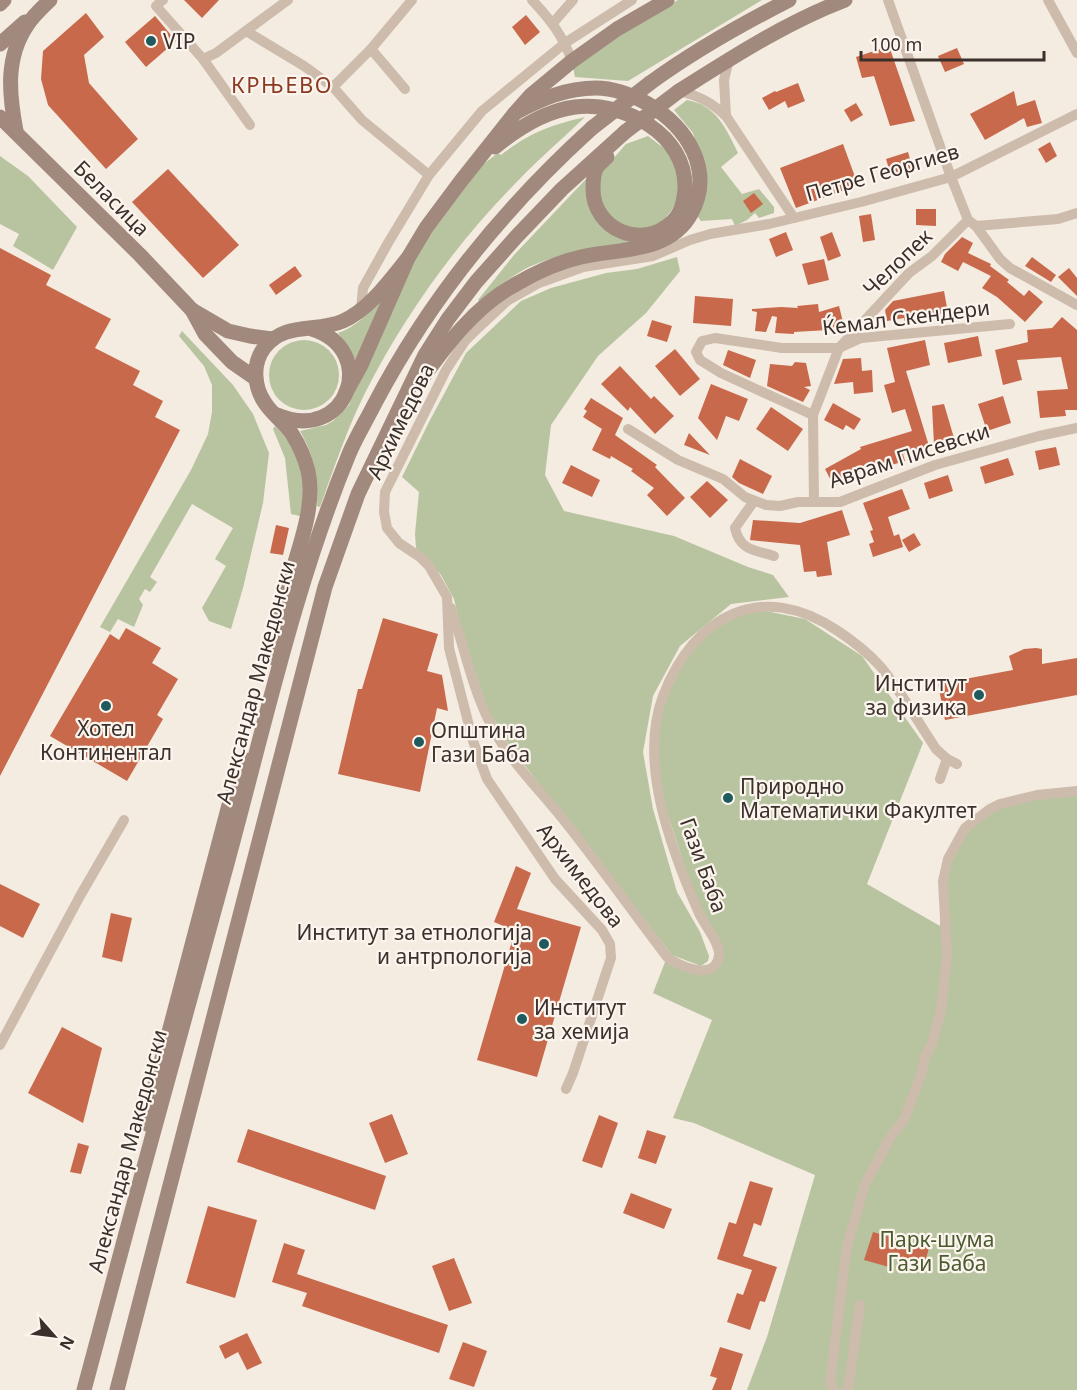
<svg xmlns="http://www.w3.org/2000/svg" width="1077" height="1390" font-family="'Noto Sans',sans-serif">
<rect width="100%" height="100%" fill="#f4ebe1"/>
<g fill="#b8c4a0">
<polygon points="678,0 762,0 628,81 575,77 573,67 624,30"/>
<path d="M687 100C716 105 726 128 738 153L721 167 742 194 759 189 774 207V213L759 218 755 213 747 220 735 226 732 219 701 221 697 216 702 163 693 133 674 110Z"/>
<path d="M585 117C560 141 533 164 509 190 452 249 402 320 365 393 347 429 334 468 320 507L317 506C318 476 315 458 300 431L326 425 333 421 349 405 371 346 422 246 482 165 498 153 501 155C529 133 551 125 585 117Z"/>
<path d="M648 136C655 142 664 147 670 154 686 174 681 211 657 224 650 229 639 230 630 232L600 207V174L626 144Z"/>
<polygon points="0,156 28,176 77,227 53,270 13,246 19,234 0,224"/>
<path d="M587 178 607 231 616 237 629 242C596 249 560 253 529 267 511 276 495 289 480 302L478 300 514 255Z"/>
<polygon points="677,257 680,271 646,313 598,356 551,425 545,475 564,511 674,536 748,567 773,575 789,597 731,604 680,646 653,696 643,752 653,809 677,892 700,932 709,956 708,961 701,966 672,955 509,745 488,710 463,636 454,599 441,575 416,548 415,534 419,492 402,477 429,422 466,353 521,301 551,288 606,273 637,269"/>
<path d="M380 300H382L358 358 355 360 349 347 338 333C356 327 368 314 380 300Z"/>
<polygon points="182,331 233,385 253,414 269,453 263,503 243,588 231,629 209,621 202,608 226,566 215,559 233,528 192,504 150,577 157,582 150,592 145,589 139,599 143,605 134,627 118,619 110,632 100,627 191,470 208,434 212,412 212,385 204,366 179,336"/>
<circle cx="304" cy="375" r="35"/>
<path d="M275 426C301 452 307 481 300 516L291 514 285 458 273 429Z"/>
<polygon points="761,610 805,619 862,656 923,743 867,884 940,926 942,896 953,848 990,809 1077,791 1077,1390 747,1390 767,1337 815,1175 694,1123 673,1118 712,1020 653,993 667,957 698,971 719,958 703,924 655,774 661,704 697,640 729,615"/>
</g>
<g fill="#c8694b">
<polygon points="184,0 219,0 202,18"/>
<polygon points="86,13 104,37 84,55 89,83 138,139 106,169 48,105 41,79 43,51"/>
<polygon points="526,15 540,32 525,45 512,27"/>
<polygon points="155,16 176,41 146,67 125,42"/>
<polygon points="889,46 915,121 890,126 874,76 862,78 856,57"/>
<polygon points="957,48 964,64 945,72 938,56"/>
<polygon points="798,83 805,101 788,108 785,101 769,110 762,98 775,91 776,92"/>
<polygon points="1014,91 1017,106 1035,100 1042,123 1027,127 1024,118 985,140 970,114"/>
<polygon points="856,103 863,115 851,122 844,110"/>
<polygon points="1050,142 1057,156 1046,163 1038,149"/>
<polygon points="843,144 858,185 796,208 780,168"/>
<polygon points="908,152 913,169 891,176 886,159"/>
<polygon points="168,169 239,245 203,278 132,202"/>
<polygon points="754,193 763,204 751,213 743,201"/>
<polygon points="916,209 936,209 936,226 916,225"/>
<polygon points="871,214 875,240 863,242 859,216"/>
<polygon points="786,232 793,250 776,257 769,239"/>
<polygon points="832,232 841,256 828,261 820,237"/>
<polygon points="962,237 973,243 968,253 991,264 990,266 1009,280 1007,282 1024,296 1029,290 1043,302 1025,322 997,297 982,288 991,276 963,262 958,271 941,262 945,254"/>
<polygon points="0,248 51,275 46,285 111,319 95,348 140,371 133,385 163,401 155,417 180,430 0,776"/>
<polygon points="1032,257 1056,275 1051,282 1025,266"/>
<polygon points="824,259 829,280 808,285 802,264"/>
<polygon points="295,266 302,276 276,295 269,285"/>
<polygon points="1069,268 1077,278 1077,296 1058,277"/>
<polygon points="944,291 948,313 918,318 918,322 905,324 904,318 887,321 885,310 893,301"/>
<polygon points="695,296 733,299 731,326 693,323"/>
<polygon points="818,304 819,312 839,306 844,326 828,330 794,332 794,334 775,333 777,317 772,316 766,332 755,331 757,312 752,311 752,309 781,307 798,308 797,306"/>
<polygon points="1062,317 1077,330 1077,410 1065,410 1066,416 1040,418 1037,391 1068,389 1061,357 1017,360 1022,380 1003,385 995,350 1028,342 1027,330 1052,328"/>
<polygon points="652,320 672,326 667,342 647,336"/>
<polygon points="978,336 982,356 948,363 944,343"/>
<polygon points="925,340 930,365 906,371 929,446 903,454 905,461 868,472 866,468 834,486 825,469 861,449 860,447 912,431 905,409 892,413 884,385 895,382 887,348"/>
<polygon points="675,349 700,379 680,396 655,366"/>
<polygon points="728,350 756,360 750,378 723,365"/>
<polygon points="861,358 862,371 872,370 873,392 854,394 853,382 834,384 843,359"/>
<polygon points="795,362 806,363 811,386 804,387 810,390 803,402 767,386 770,364 792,366"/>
<polygon points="620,366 651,399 654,396 674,416 655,434 630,407 628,411 601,384"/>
<polygon points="711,384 748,399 739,421 726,416 717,440 698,418"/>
<polygon points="1003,396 1011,423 987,431 978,404"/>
<polygon points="591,398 623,418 615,435 657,465 655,467 685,498 667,516 647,495 654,488 631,471 633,469 611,456 610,459 592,450 602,429 583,417 587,411 584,409"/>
<polygon points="833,403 861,419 854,430 846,425 843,430 824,420"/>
<polygon points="944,404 954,438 934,444 932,406"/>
<polygon points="771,407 803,429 788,451 756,429"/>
<polygon points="689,433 710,455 684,445"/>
<polygon points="1056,447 1060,465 1039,470 1035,451"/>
<polygon points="1008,458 1014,475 985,484 980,467"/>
<polygon points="740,459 772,476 763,494 739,483 732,477"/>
<polygon points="571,465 600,480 592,497 562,483"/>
<polygon points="948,475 953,491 929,499 924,483"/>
<polygon points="707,481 728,500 710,518 690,497"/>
<polygon points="902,489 910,509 888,517 894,536 899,534 903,547 873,557 869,544 874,542 870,531 873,530 863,503"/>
<polygon points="842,510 850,535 827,542 832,575 817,577 816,571 804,572 800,545 750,540 753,520 800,523"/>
<polygon points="276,525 289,528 283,555 270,553"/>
<polygon points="914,533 921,545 909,552 902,540"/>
<polygon points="383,618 438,634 427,671 442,675 448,711 437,708 420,792 338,774 358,689 362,689"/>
<polygon points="126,628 161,648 152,663 178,679 157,715 163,719 127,781 50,736 110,634 119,640"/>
<polygon points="1036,648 1042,649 1042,664 1077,658 1077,695 945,720 938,684 1013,670 1009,656 1024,649"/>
<polygon points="516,866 531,873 517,909 581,927 537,1077 477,1060 515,931 494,922"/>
<polygon points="0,884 40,904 23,938 0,926"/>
<polygon points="111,913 132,918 122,962 102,957"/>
<polygon points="62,1027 102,1048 83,1123 28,1093"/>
<polygon points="392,1114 408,1154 385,1163 369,1123"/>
<polygon points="599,1115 618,1123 602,1168 582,1161"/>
<polygon points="248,1129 386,1176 375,1210 237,1162"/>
<polygon points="647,1130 666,1136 656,1164 638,1158"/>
<polygon points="78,1143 89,1146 81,1174 70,1172"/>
<polygon points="750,1181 773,1188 761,1226 754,1223 743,1256 777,1267 765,1302 760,1301 750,1330 727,1322 737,1293 743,1295 752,1270 717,1259 729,1222 736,1224"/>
<polygon points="631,1193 672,1209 664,1229 623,1213"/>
<polygon points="208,1206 257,1220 235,1298 186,1283"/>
<polygon points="873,1232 929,1248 924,1266 891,1257 889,1267 864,1260"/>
<polygon points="284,1243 305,1250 297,1274 448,1325 439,1353 302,1306 307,1293 272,1282"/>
<polygon points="454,1258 472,1303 449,1311 432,1266"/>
<polygon points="247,1333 262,1363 247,1370 238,1352 225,1359 219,1346"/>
<polygon points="463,1342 487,1351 474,1387 449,1379"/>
<polygon points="720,1347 743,1354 731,1390 712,1390 717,1378 710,1376"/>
</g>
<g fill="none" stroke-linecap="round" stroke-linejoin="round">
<g stroke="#cdbbac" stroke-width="10">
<polyline points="163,0 156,6 203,59 250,125"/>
<path d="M532 0C550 19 563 36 572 61"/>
<polyline points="888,0 951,177 968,220 976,226 1000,259 1010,268 1077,305"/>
<polyline points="1048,0 1077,53"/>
<polyline points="553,23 573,0"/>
<polyline points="246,31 304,66 333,87 362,120 429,175"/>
<polyline points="371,49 405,89"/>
<polyline points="203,59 216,53 288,0"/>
<polyline points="333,87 371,49 412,0"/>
<path d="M679 91C699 96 711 102 726 116L794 218"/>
<polyline points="726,116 724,80 729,59"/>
<polyline points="976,226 1058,219 1077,213"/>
<polyline points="361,309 363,288 388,243 429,175 482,111 565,43 632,0"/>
<polyline points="813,415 721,373 700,360 696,352 702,341 715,338 782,348 839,348 861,338 1010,324"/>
<polyline points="628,429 678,460 723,479 745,497 766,505 780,506 798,502 840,502 935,465 1039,436 1077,428"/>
<path d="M754 501 735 528C740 551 755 550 774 556"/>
<polyline points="814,502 813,415 839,348 909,273 932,256 968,220"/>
<path d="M451 608C464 647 472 688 491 725 509 760 538 788 562 818 598 863 632 911 667 957 679 966 716 983 719 955 720 942 703 924 698 911 671 849 638 762 663 696 694 615 762 579 838 631 853 641 868 653 880 666 901 691 918 722 936 749L947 759 957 764"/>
<polyline points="940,779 947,759"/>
<polyline points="0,1045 80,896 124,820"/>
<polyline points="566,1089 573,1073 611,958 610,944 602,930 555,879 487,779 473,741 449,648 447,597 429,566 420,557 399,543 387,528 384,512 385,492 446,370 465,341 478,328 507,301 539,283 583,267 653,256 690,240 710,234 769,224 861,202 951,177 1077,114"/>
<polyline points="834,1390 830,1383 847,1246 865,1184 891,1136 904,1120 922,1072 925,1057 932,1044 941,1010 947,956 943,881 948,859 965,828 990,809 1000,804 1037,795 1077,791"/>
<polyline points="848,1390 860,1305"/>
</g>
<g stroke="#a18a7d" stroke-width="15">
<polyline points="0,4 4,0"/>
<polyline points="0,44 25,22"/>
<path d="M650 83C694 51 740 25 789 0"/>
<path d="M679 91C733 57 785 23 845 0"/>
<polyline points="0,117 140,255 192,310 205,334 232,362 255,378"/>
<path d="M16 131C9 94 5 57 28 24 34 15 42 8 50 0"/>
<path d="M495 147C518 128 545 111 575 107 624 101 687 134 685 189 684 201 681 214 672 222 642 251 593 229 593 189 593 182 594 172 597 167 600 163 604 160 607 157"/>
<polyline points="192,310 228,331 250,336 272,339"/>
<path d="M419 383C446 345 476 305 518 283 537 272 559 262 581 257 618 248 669 254 691 214 715 170 687 127 648 104 632 95 615 88 596 88 566 88 541 99 515 113"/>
<polyline points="346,392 361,365 408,258 426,228 461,181 515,113 531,95 572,61 617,29 667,0"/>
<path d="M277 415C348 445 380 350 312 329"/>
<path d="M274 658C276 628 285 598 293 569 302 538 315 503 308 471 305 458 299 445 292 434 284 422 272 414 265 403 254 387 252 364 264 348 285 321 316 333 343 321 370 309 390 280 408 258"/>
<polyline points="147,1124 150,1104 229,805 246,760"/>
<path d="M84 1390C131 1213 179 1037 228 860 265 724 295 585 349 454 356 437 366 421 374 405 429 300 505 207 592 128"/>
<polyline points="117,1390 325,587 358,494 425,355 448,319 476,282 517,236 562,189 625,132"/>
</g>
<g stroke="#a18a7d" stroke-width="15">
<polyline points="592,128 650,83"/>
<polyline points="625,132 679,91"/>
</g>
</g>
<g fill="#1f5a5e" stroke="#fbf5ee" stroke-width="2">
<circle cx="151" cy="41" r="6"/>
<circle cx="979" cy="695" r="6"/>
<circle cx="106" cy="706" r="6"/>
<circle cx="419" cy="742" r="6"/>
<circle cx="728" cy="798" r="6"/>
<circle cx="544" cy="944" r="6"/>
<circle cx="522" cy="1019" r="6"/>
</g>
<g text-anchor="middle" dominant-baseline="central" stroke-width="4.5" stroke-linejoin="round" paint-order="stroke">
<g font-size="21" fill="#3b302b" stroke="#fbf5ee" text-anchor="start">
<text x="163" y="41">VIP</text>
<text x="967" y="683" text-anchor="end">Институт<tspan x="967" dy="24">за физика</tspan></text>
<text x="106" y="728" text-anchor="middle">Хотел<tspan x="106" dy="24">Континентал</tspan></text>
<text x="431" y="730">Општина<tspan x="431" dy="24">Гази Баба</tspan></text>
<text x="740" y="786">Природно<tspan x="740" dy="24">Математички Факултет</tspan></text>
<text x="532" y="932" text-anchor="end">Институт за етнологија<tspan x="532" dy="24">и антрпологија</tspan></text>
<text x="534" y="1007">Институт<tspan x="534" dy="24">за хемија</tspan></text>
</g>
<g font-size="21" fill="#3b302b" stroke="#fbf5ee">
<text transform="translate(882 172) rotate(-16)">Петре Георгиев</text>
<text transform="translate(112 198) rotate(45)">Беласица</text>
<text transform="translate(897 262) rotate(-44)">Челопек</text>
<text transform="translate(906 317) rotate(-7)">Ќемал Скендери</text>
<text transform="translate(400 421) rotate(-64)">Архимедова</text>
<text transform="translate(909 455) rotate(-18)">Аврам Писевски</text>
<text transform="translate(255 682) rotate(-75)">Александар Македонски</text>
<text transform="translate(704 865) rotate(70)">Гази Баба</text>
<text transform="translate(581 875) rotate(52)">Архимедова</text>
<text transform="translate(127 1151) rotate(-75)">Александар Македонски</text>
</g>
<g font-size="21" fill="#4a5a2e" stroke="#fbf5ee">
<text x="937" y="1239">Парк-шума<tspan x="937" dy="24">Гази Баба</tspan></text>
</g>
<g font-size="22" letter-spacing="1.5" fill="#8c3b22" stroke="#fbf5ee">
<text x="282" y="84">КРЊЕВО</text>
</g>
</g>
<g transform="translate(54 1336) rotate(118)" stroke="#fbf5ee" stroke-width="4.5" paint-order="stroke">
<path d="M0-4.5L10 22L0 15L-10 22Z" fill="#3b302b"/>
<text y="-9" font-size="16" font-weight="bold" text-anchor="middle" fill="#3b302b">N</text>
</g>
<path d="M861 51v9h183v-9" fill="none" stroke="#3b302b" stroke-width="3"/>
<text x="870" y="51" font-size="18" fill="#3b302b" stroke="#fbf5ee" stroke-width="4.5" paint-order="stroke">100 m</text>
</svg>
